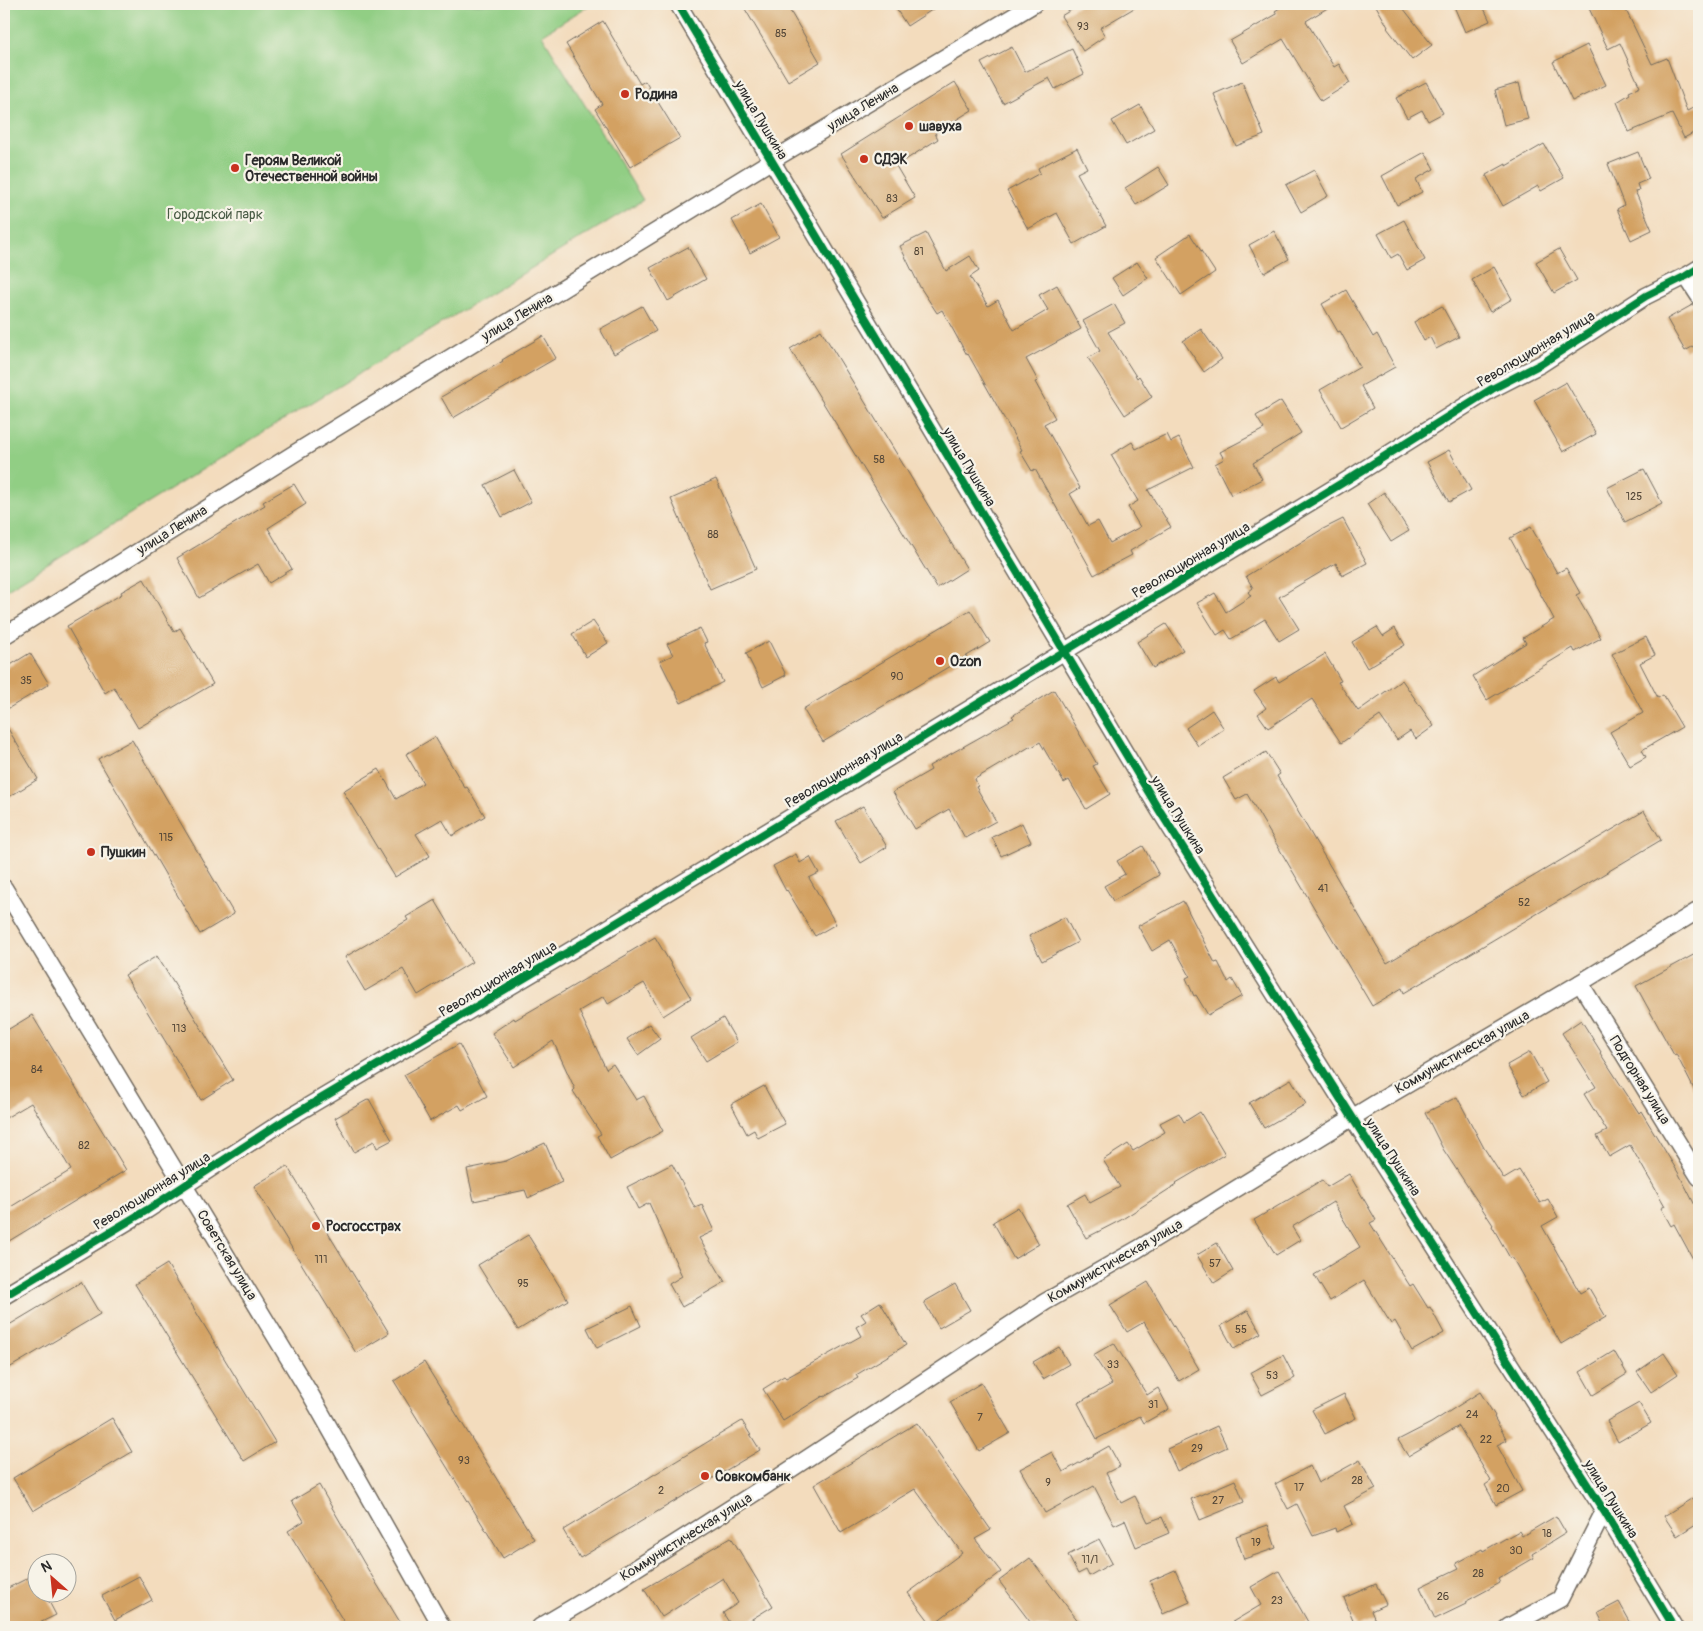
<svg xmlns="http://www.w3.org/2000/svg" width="1703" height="1631" font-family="Pangolin,sans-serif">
<rect width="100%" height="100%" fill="#f7f3e8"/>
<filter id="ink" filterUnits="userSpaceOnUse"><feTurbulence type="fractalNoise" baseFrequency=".02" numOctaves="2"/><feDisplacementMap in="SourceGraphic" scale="10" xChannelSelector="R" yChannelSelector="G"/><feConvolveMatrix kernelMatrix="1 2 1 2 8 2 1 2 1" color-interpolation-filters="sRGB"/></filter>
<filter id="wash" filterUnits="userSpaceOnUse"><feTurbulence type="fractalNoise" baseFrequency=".0096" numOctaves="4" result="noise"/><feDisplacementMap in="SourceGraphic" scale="20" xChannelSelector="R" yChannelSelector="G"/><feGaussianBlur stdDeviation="1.12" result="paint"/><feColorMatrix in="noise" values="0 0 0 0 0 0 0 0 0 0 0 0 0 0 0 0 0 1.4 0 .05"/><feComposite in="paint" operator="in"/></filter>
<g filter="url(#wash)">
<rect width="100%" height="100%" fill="#f3dcbd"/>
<polygon fill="#91ce84" stroke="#5e7c58" points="4,4 591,4 542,35 643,200 4,591"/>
<g id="blocks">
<g fill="#d3a162">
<polygon points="742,4 786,4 820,62 788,81"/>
<polygon points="893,4 941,4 907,26"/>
<polygon points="1081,4 1141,4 1100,28 1105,36 1083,51 1061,16"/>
<polygon points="1286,4 1334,4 1306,21 1334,67 1339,64 1350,83 1321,101 1283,39 1243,63 1230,41 1277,14 1275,11"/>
<polygon points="1375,4 1400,4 1432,45 1412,60 1387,28 1388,27"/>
<polygon points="1453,4 1482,4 1490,21 1465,32"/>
<polygon points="1587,4 1623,4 1652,64 1667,58 1687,111 1699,105 1699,130 1684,138 1672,114 1629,132 1617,102 1630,94 1629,92 1640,87 1620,43 1608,49"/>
<polygon points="603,21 640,84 645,81 680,138 630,167 595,109 602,104 566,44"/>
<polygon points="1587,45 1606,85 1572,101 1553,62"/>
<polygon points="1012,47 1025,72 1072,49 1084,74 1055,89 1049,78 1003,103 981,63"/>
<polygon points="955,82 972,110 935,133 938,139 896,166 915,198 882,218 841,154"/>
<polygon points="1242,82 1264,135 1236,146 1214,94"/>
<polygon points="1426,82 1443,113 1428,121 1422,110 1407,118 1396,98"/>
<polygon points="1519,83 1528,119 1504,125 1495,90"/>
<polygon points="1140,105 1154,129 1126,145 1112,121"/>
<polygon points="1544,144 1564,178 1541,191 1538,186 1503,206 1486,175 1506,164 1506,166"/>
<polygon points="1077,148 1087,168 1077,173 1106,226 1074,244 1057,213 1028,229 1007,191 1040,173 1038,168"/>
<polygon points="1425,152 1434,169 1416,179 1422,192 1397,205 1382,176"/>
<polygon points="1638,152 1649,179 1637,184 1639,190 1635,191 1652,230 1631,240 1617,209 1624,205 1608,164"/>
<polygon points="1158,167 1169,185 1136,205 1125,188"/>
<polygon points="1314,170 1328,196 1301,212 1286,185"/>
<polygon points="761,204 779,237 750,253 732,220"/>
<polygon points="1404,220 1425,260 1407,270 1398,254 1391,258 1378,234"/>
<polygon points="1274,231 1289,259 1264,273 1249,245"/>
<polygon points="926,233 946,271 970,256 979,271 970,277 988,306 998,300 1014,330 1048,310 1039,295 1057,285 1081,329 1026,359 1038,381 1035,382 1055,418 1044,424 1080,488 1070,494 1088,526 1098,521 1110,543 1140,527 1128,507 1138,501 1111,455 1132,442 1136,449 1167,434 1171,442 1179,438 1194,467 1148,490 1171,527 1130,551 1132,555 1094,575 1035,469 1032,471 1020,451 1022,450 968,354 967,355 942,310 937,313 920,287 900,246"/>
<polygon points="1190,234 1215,272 1181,295 1156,257"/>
<polygon points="688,247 706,279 668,301 650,268"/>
<polygon points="1559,249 1577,280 1554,293 1536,262"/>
<polygon points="1137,262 1148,278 1123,295 1112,278"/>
<polygon points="1494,267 1512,299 1490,312 1472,280"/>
<polygon points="1346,290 1373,337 1377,334 1395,367 1361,386 1373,408 1341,427 1320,390 1360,367 1340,331 1338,332 1322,304"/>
<polygon points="1114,304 1125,323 1108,332 1137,378 1139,376 1152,397 1125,415 1088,358 1100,351 1083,321"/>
<polygon points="1694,304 1699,306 1699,343 1685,351 1667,319"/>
<polygon points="642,306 656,331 614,354 600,329"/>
<polygon points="1442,306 1459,337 1436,349 1430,337 1424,341 1414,322"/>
<polygon points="1201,329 1222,359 1204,372 1183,341"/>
<polygon points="821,330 967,569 937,588 790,349"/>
<polygon points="543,336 556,358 453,418 441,397 503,361 502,360"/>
<polygon points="1566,382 1596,434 1563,452 1534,400"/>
<polygon points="1281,401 1301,433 1253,463 1262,479 1231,495 1215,464 1224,459 1220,452 1264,429 1256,416"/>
<polygon points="1449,450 1471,490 1449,502 1427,462"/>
<polygon points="1644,469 1662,503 1625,522 1607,488"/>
<polygon points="514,470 531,502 502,517 485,485"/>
<polygon points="716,479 756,569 710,589 671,499"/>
<polygon points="294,484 306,504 268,528 292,569 269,583 258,564 199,598 177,558 265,505 263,502"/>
<polygon points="1384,492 1409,531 1391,542 1367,504"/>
<polygon points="1343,519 1367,563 1342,576 1336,563 1279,597 1299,629 1279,641 1265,619 1231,639 1225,630 1217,635 1197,603 1215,593 1226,612 1251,596 1248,592 1253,588 1246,576 1321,530"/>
<polygon points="1531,527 1557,573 1566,568 1580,593 1576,595 1601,638 1575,652 1573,648 1487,700 1473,676 1526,643 1523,638 1554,619 1510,538"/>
<polygon points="144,579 174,632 180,628 213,684 138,728 114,687 105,693 67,626 122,594 121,592"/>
<polygon points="970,610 990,642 823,742 803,709"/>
<polygon points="593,621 608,643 586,657 572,634"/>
<polygon points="1166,624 1183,650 1153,668 1137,642"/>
<polygon points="1377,627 1383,636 1395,628 1405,645 1367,668 1352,642"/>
<polygon points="700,628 707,642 704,643 723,682 681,703 660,661 673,655 667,644"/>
<polygon points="1646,637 1655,655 1640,663 1658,698 1663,695 1682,727 1642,750 1646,757 1630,766 1610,732 1643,713 1612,654"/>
<polygon points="769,641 786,675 763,687 746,653"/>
<polygon points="30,653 49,684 4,711 4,669"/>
<polygon points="1325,654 1341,681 1338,682 1358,711 1402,680 1434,726 1416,739 1410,731 1397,740 1380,716 1341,743 1312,699 1268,728 1258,714 1266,708 1254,691 1276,677 1279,682"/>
<polygon points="1054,690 1097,764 1093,766 1110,794 1086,809 1069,780 1064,783 1040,742 1032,747 1031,746 975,779 978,786 976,787 996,821 965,838 949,809 915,829 893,792 931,770 929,766 1014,718 1012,716"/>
<polygon points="1212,710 1224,729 1198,746 1186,728"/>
<polygon points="4,722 38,779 4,800"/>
<polygon points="435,737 465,788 467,787 485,816 452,836 442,819 416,834 430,856 395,877 343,791 379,769 396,799 423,783 406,754"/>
<polygon points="132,740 234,914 200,934 98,759"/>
<polygon points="1266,752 1280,774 1277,776 1387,963 1644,811 1661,840 1404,993 1402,988 1372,1006 1247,794 1236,800 1223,778"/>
<polygon points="863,806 887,847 861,863 836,821"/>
<polygon points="1022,823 1031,842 1001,856 992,837"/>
<polygon points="1143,846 1159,875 1113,901 1104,886 1125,874 1117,861"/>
<polygon points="796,854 800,863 810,857 819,873 809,878 836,924 815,936 787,890 786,891 773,866"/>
<polygon points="435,900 472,962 418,995 403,969 365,991 345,957 408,920 406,917"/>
<polygon points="1183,901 1215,963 1218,962 1228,982 1232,979 1242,996 1208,1015 1196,995 1194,996 1186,978 1190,976 1170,940 1152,951 1138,926"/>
<polygon points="1065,917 1078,942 1042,961 1029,936"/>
<polygon points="655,937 691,998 663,1016 644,983 608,1004 604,996 579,1011 606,1069 613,1064 636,1100 644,1096 663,1131 610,1160 597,1136 601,1134 573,1091 575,1089 553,1041 514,1067 492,1033 514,1018 515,1020 628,954 628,953"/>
<polygon points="1699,952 1699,1099 1676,1054 1674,1055 1636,986"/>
<polygon points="157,956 233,1080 201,1100 125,975"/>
<polygon points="32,1015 126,1170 4,1244 4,1211 71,1170 31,1103 4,1119 4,1032"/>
<polygon points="723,1018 737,1042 706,1061 691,1038"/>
<polygon points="1581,1020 1601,1052 1600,1053 1639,1113 1641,1111 1679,1174 1699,1213 1699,1270 1674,1224 1671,1226 1661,1208 1665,1206 1630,1145 1609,1157 1597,1136 1607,1131 1584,1094 1596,1087 1562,1033"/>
<polygon points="649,1024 660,1039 638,1055 627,1039"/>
<polygon points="459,1044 487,1096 462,1110 459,1105 430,1121 404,1075"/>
<polygon points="1530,1052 1547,1082 1524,1095 1507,1065"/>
<polygon points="1291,1079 1306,1104 1264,1128 1249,1103"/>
<polygon points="764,1086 785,1124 758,1138 754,1130 747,1134 731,1104"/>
<polygon points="1457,1097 1484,1148 1504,1179 1519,1170 1540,1203 1548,1199 1558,1217 1542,1226 1580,1293 1589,1288 1606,1317 1561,1344 1512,1257 1510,1258 1492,1226 1493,1225 1443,1149 1425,1113"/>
<polygon points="369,1099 392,1140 377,1148 374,1141 354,1152 335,1118"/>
<polygon points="1200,1112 1225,1154 1176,1183 1177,1184 1121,1220 1086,1238 1067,1204 1085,1194 1090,1203 1120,1187 1103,1160 1128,1144 1133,1151 1165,1132 1160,1123 1179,1113 1184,1122"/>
<polygon points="545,1143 562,1182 528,1198 525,1190 474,1201 467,1169 506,1161"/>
<polygon points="672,1164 695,1208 702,1205 714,1231 699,1238 725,1282 682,1307 669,1284 682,1276 649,1203 638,1209 627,1187"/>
<polygon points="287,1166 389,1333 356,1353 254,1186"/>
<polygon points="1349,1174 1376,1220 1370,1223 1410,1286 1413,1284 1428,1308 1430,1307 1444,1333 1412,1351 1395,1321 1391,1324 1364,1280 1330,1301 1314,1275 1360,1247 1333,1202 1292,1227 1300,1240 1276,1255 1254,1220 1322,1180 1327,1187"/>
<polygon points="1018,1207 1039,1244 1014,1259 993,1222"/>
<polygon points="528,1235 568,1300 518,1330 478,1265"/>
<polygon points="1217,1243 1233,1271 1214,1283 1197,1255"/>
<polygon points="167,1264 275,1442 244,1461 135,1284"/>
<polygon points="81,1282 100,1314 4,1371 4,1328"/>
<polygon points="1148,1282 1199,1369 1179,1381 1144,1322 1127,1332 1110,1305"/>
<polygon points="955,1284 970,1310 939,1328 924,1302"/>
<polygon points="880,1302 906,1345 856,1375 858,1378 824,1397 823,1396 783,1421 763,1389 784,1376 786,1378 861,1336 856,1327 866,1321 861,1314"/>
<polygon points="632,1306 641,1326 597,1348 587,1328"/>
<polygon points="1248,1310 1261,1333 1234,1349 1221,1326"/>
<polygon points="1114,1343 1147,1395 1158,1388 1169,1409 1144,1423 1140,1416 1097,1439 1078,1403 1112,1384 1093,1355"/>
<polygon points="1059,1347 1069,1364 1043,1379 1033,1362"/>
<polygon points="1614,1351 1627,1374 1593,1395 1580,1372"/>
<polygon points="1664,1353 1678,1374 1651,1392 1637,1372"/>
<polygon points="1283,1355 1295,1378 1262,1395 1250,1373"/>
<polygon points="424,1362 534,1539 503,1558 394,1381"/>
<polygon points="981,1383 1010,1433 979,1451 950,1402"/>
<polygon points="1480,1392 1495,1416 1494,1417 1507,1440 1497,1445 1522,1491 1496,1505 1485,1485 1491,1481 1459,1426 1408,1456 1398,1440 1431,1423"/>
<polygon points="1344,1394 1356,1418 1325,1434 1312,1410"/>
<polygon points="1639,1403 1651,1423 1618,1442 1607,1421"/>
<polygon points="112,1418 132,1452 33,1511 13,1478"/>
<polygon points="742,1421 760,1450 580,1558 563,1530"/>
<polygon points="917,1423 991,1530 975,1539 1001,1572 932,1625 908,1593 962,1553 915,1489 841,1533 814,1485"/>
<polygon points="1217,1426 1227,1447 1177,1471 1167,1449"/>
<polygon points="1109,1446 1120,1466 1106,1473 1121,1503 1135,1496 1148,1522 1162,1517 1169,1533 1136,1547 1125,1520 1114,1525 1094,1486 1045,1513 1020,1469 1052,1452 1063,1472"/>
<polygon points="1360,1460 1376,1489 1344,1506 1353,1524 1336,1532 1335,1528 1313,1536 1297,1504 1288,1509 1275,1484 1310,1466 1318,1483"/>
<polygon points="1235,1480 1244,1502 1200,1520 1191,1499"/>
<polygon points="319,1485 364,1563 403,1627 347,1627 288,1531 304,1521 292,1501"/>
<polygon points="1699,1494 1699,1522 1677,1536 1664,1516"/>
<polygon points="1556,1516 1566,1533 1532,1554 1534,1558 1498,1579 1500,1583 1465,1602 1466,1604 1435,1619 1420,1587 1459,1568 1456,1563 1482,1549 1483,1551 1519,1531 1522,1536"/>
<polygon points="1268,1525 1276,1548 1244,1559 1236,1536"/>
<polygon points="731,1537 773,1606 739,1627 732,1627 723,1613 738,1603 723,1578 662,1617 644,1589"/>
<polygon points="1099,1539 1112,1563 1089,1576 1086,1570 1078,1574 1068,1555"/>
<polygon points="1030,1558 1072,1613 1083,1627 1034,1627 999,1581"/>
<polygon points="1175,1570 1190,1602 1163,1614 1150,1581"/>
<polygon points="1279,1571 1308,1622 1299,1627 1224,1627 1261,1605 1251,1587"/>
<polygon points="38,1573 38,1594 45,1594 56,1615 31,1627 4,1627 4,1590"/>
<polygon points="139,1576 152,1600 115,1620 102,1596"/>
<polygon points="1376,1584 1386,1604 1371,1611 1375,1620 1356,1627 1344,1598"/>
<polygon points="1619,1602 1633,1627 1605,1627 1598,1613"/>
</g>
</g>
</g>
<g filter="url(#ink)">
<use href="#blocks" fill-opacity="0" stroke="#71695e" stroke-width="1"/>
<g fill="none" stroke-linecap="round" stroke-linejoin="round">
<defs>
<g id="street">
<polyline points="678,4 1158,808 1352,1117 1604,1511 1674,1627"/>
<polyline points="1686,276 1699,296"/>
<polyline points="4,636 295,453 771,161 1034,4"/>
<polyline points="4,888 312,1397 442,1627"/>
<polyline points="1580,983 1699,1177"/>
<polyline points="4,1296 147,1210 285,1120 585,942 1347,480 1492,389 1541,364 1646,296 1686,276 1699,268"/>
<polyline points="540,1627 589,1598 753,1494 1045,1302 1138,1249 1376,1103 1580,983 1699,910"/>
<polyline points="1508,1627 1560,1599 1604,1511"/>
</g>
</defs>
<use href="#street" stroke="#71695e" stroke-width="19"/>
<use href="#street" stroke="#fff" stroke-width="16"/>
<defs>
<g id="cycleway">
<polyline points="678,4 1158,808 1352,1117 1604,1511 1674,1627"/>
<polyline points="4,1296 147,1210 285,1120 585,942 1347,480 1492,389 1541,364 1646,296 1686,276 1699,268"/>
</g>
</defs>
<use href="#cycleway" stroke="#f7f3e8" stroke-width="11"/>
<use href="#cycleway" stroke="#00873e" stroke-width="8"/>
</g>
</g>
<g fill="#c8321e" stroke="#f7f3e8" stroke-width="2">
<circle cx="625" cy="94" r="5"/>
<circle cx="909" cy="126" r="5"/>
<circle cx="864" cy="159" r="5"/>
<circle cx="235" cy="168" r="5"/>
<circle cx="940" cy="661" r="5"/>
<circle cx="91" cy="852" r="5"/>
<circle cx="316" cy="1226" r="5"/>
<circle cx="705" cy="1476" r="5"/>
</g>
<g text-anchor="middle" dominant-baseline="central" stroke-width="4.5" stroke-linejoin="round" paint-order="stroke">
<g font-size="11" fill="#554839">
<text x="1083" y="26">93</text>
<text x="781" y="33">85</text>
<text x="892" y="198">83</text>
<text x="919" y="251">81</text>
<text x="879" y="459">58</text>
<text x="1634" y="496">125</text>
<text x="713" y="534">88</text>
<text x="897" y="676">90</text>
<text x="26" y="680">35</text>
<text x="166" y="837">115</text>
<text x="1323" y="888">41</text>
<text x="1524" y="902">52</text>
<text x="179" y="1028">113</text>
<text x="37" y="1069">84</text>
<text x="84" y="1145">82</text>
<text x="321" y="1259">111</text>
<text x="1215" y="1263">57</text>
<text x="523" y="1283">95</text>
<text x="1241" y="1329">55</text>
<text x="1113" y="1364">33</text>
<text x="1272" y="1375">53</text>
<text x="1153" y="1404">31</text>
<text x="1472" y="1414">24</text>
<text x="980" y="1417">7</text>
<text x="1486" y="1439">22</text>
<text x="1197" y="1448">29</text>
<text x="464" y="1460">93</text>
<text x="1357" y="1480">28</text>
<text x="1048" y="1482">9</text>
<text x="1299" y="1487">17</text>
<text x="1503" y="1488">20</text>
<text x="661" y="1490">2</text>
<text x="1218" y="1500">27</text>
<text x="1547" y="1533">18</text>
<text x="1256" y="1542">19</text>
<text x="1516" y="1550">30</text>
<text x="1090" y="1559">11/1</text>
<text x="1478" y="1573">28</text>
<text x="1443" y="1596">26</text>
<text x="1277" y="1600">23</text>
</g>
<g font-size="14" font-weight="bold" fill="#2b2b2b" stroke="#f7f3e8" text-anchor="start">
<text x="635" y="94">Родина</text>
<text x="919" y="126">шавуха</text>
<text x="874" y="159">СДЭК</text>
<text x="245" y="160">Героям Великой<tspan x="245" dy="16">Отечественной войны</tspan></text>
<text x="950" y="661">Ozon</text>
<text x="101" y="852">Пушкин</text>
<text x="326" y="1226">Росгосстрах</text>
<text x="715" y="1476">Совкомбанк</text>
</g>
<g font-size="14" fill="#2b2b2b" stroke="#f7f3e8">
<text transform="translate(863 107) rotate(-31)">улица Ленина</text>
<text transform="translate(761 120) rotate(59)">улица Пушкина</text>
<text transform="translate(517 317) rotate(-31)">улица Ленина</text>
<text transform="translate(1536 349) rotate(-31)">Революционная улица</text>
<text transform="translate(969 467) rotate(59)">улица Пушкина</text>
<text transform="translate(172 530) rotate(-32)">улица Ленина</text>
<text transform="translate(1191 560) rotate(-31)">Революционная улица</text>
<text transform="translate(844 770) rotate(-31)">Революционная улица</text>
<text transform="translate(1178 815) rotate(58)">улица Пушкина</text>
<text transform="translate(498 979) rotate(-31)">Революционная улица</text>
<text transform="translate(1462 1052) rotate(-30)">Коммунистическая улица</text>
<text transform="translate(1640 1080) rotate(58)">Подгорная улица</text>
<text transform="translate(1393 1157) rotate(57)">улица Пушкина</text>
<text transform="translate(152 1191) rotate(-32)">Революционная улица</text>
<text transform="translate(227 1255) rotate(59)">Советская улица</text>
<text transform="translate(1115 1261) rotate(-30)">Коммунистическая улица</text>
<text transform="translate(1611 1499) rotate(58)">улица Пушкина</text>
<text transform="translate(686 1537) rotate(-32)">Коммунистическая улица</text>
</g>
<g font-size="14" fill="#4a5c46" stroke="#f7f3e8">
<text x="215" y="214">Городской парк</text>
</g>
</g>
<rect width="1703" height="1631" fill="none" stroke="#f7f3e8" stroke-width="20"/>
<g transform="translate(52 1578) rotate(333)"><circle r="24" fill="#f7f3e8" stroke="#a5a39c"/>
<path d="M0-4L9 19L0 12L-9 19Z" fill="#c8321e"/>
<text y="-8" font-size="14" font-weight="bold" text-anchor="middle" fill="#2b2b2b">N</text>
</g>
</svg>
